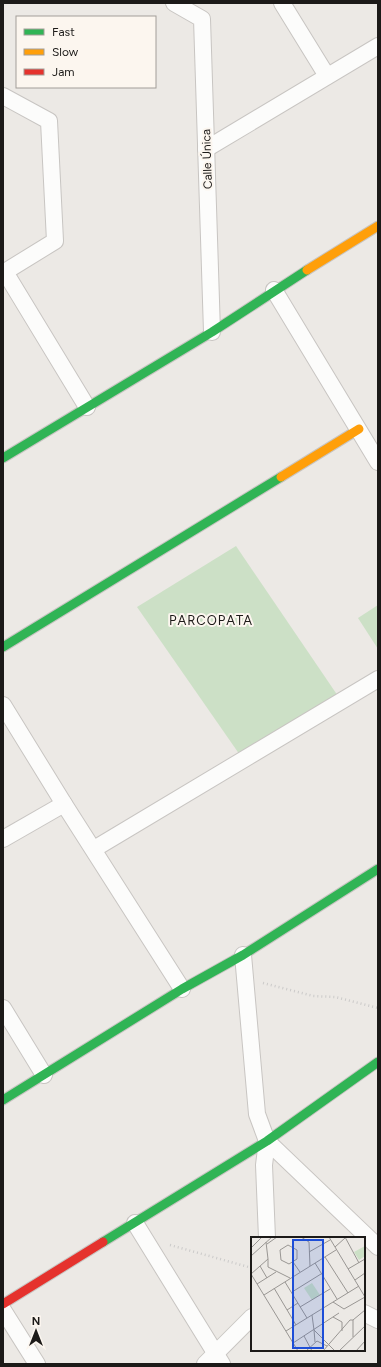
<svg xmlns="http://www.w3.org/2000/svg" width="381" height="1367" font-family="Figtree,sans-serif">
<rect width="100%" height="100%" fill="#ece9e5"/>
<g fill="#cce0c6">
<polygon points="236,546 340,699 242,758 137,607"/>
<polygon points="378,605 378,649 358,618"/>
</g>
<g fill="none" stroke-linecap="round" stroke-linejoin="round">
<defs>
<g id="street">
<polyline points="174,3 202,19 212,332"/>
<polyline points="282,3 327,76"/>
<polyline points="3,96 49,121 55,241 3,273"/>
<polyline points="206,149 378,46"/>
<polyline points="5,272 87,407"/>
<polyline points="274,290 378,462"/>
<polyline points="3,705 64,804 182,989"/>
<polyline points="3,839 64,804"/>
<polyline points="94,849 378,679"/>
<polyline points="243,955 257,1114 267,1141 378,1247"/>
<polyline points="3,1008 44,1075"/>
<polyline points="267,1141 264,1165 267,1238"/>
<polyline points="135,1223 222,1364"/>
<polyline points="3,1310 37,1364"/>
<polyline points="364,1313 378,1320"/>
<polyline points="205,1364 252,1317"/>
</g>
<g id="fast">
<polyline points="3,458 212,332 307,270"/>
<polyline points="3,647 281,477"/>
<polyline points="3,1100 182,989 243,955 378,869"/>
<polyline points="103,1242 267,1141 378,1062"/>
</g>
<g id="slow">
<polyline points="307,270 378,226"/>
<polyline points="281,477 359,429"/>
</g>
<polyline id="jam" points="3,1304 103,1242"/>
</defs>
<use href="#street" stroke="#c8c5c2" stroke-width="18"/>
<use href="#fast" stroke="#c8c5c2" stroke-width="11"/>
<use href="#slow" stroke="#c8c5c2" stroke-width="11"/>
<use href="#jam" stroke="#c8c5c2" stroke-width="11"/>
<g stroke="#cbcac9" stroke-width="2.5" stroke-dasharray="1 3" stroke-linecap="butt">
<polyline points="263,983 313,996 335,997 378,1008"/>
<polyline points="170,1245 252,1268"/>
</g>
<use href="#street" stroke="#fcfcfb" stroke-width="16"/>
<use href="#fast" stroke="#30b455" stroke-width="9"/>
<use href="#slow" stroke="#ff9f0a" stroke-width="9"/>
<use href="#jam" stroke="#e5322d" stroke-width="9"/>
</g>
<g text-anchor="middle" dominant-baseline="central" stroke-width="4" stroke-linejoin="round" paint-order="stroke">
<g font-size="12" fill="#1c1a18" stroke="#fcf6ef">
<text transform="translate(207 159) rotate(-92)">Calle Única</text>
</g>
<g font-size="13" letter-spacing="1" fill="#1c1a18" stroke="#fcf6ef">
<text x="211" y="620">PARCOPATA</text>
</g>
</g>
<g transform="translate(251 1237)">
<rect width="114" height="114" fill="#ece9e5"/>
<path d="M114 9V19L108 23 103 15ZM61 46 69 58 61 63 53 51Z" fill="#cce0c6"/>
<path fill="none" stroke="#999693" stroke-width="1" d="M50 0 58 5 59 29M78 0 114 60M94 0 108 26M16 7 26 0M37 8 46 13V22L38 27 30 23 29 13ZM84 10 94 1M0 11 11 0M58 15 79 3M0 19 21 0M74 20 97 56M17 22V30L39 41M42 25 49 35M64 26 86 62M9 29 16 41M97 32 114 22M0 37 47 114M0 37 17 22 15 5M104 43 114 36M34 45 56 81M6 47 25 35M23 51 45 88M41 55 70 37M13 58 85 13M82 65 93 72 114 60M49 70 79 52M36 73 47 66M61 78 63 93 84 114M82 80 91 85V94M63 93 64 105M35 94 108 49M53 99 61 114M102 100V83M42 106 88 76M55 114 66 104 76 109M72 114 99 83H102L114 73M88 114 114 89M105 114 114 104"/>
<path fill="#1d4ed8" fill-opacity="0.15" stroke="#1d4ed8" stroke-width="2" d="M42 3H72V111H42Z"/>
<rect width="114" height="114" fill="none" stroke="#1c1a18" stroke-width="2"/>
</g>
<rect width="381" height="1367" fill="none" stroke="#1c1a18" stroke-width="8"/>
<rect x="16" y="16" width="140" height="72" fill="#fcf6ef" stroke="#a29e99"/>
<rect x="24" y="29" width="20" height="6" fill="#30b455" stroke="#a29e99"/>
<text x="52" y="36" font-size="12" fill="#1c1a18">Fast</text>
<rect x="24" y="49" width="20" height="6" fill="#ff9f0a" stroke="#a29e99"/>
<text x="52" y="56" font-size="12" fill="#1c1a18">Slow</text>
<rect x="24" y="69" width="20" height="6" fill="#e5322d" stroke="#a29e99"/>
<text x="52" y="76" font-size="12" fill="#1c1a18">Jam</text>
<g transform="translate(36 1331)" stroke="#fcf6ef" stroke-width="3" paint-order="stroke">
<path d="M0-3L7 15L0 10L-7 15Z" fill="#1c1a18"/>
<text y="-6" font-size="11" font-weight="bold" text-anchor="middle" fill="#1c1a18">N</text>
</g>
</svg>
